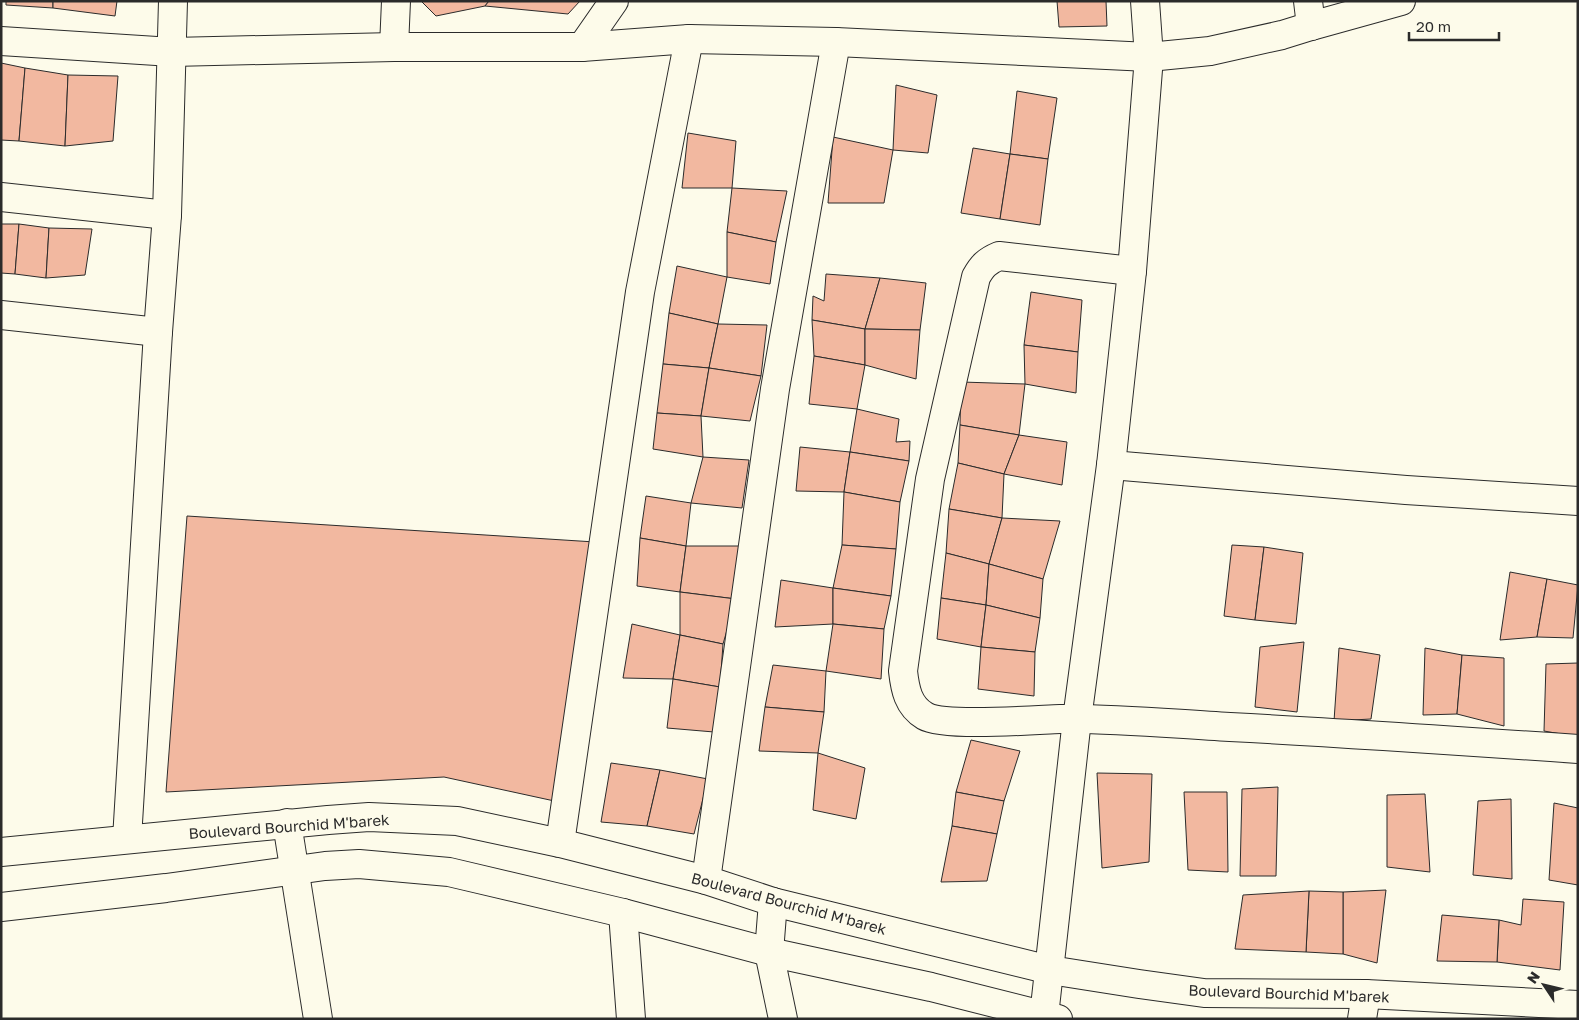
<svg xmlns="http://www.w3.org/2000/svg" width="1579" height="1020" font-family="'Golos Text',sans-serif">
<rect width="100%" height="100%" fill="#fdfbea"/>
<g fill="#f2b8a0" stroke="#2b2b2b">
<polygon points="6,1 53,1 53,8 6,5"/>
<polygon points="53,1 117,1 115,16 53,8"/>
<polygon points="421,1 489,1 485,6 436,16"/>
<polygon points="489,1 580,1 568,14 485,6"/>
<polygon points="1057,1 1106,1 1107,26 1059,27"/>
<polygon points="1,63 25,68 19,141 1,140"/>
<polygon points="25,68 68,75 65,146 19,141"/>
<polygon points="68,75 118,76 113,141 65,146"/>
<polygon points="896,85 937,95 928,153 893,150"/>
<polygon points="1017,91 1057,98 1048,159 1010,154"/>
<polygon points="688,133 736,141 732,188 682,188"/>
<polygon points="833,137 893,150 884,203 828,203"/>
<polygon points="973,148 1010,154 1000,219 961,213"/>
<polygon points="1010,154 1048,159 1040,225 1000,219"/>
<polygon points="732,188 787,191 776,242 727,232"/>
<polygon points="1,224 19,224 15,274 1,273"/>
<polygon points="19,224 49,228 46,278 15,274"/>
<polygon points="49,228 92,229 85,275 46,278"/>
<polygon points="727,232 776,242 770,284 727,277"/>
<polygon points="677,266 727,277 718,324 669,313"/>
<polygon points="826,274 880,278 865,329 812,320 813,296 824,301"/>
<polygon points="880,278 926,283 920,330 865,329"/>
<polygon points="1031,292 1082,300 1078,352 1024,345"/>
<polygon points="669,313 718,324 709,368 663,364"/>
<polygon points="812,320 865,329 865,365 814,356"/>
<polygon points="718,324 767,325 761,376 709,368"/>
<polygon points="865,329 920,330 916,379 865,365"/>
<polygon points="1024,345 1078,352 1076,393 1025,384"/>
<polygon points="814,356 865,365 857,409 809,404"/>
<polygon points="663,364 709,368 701,416 657,413"/>
<polygon points="709,368 761,376 750,421 701,416"/>
<polygon points="961,382 1025,384 1019,435 960,425"/>
<polygon points="857,409 899,419 896,442 910,441 909,461 850,452"/>
<polygon points="657,413 701,416 703,457 653,449"/>
<polygon points="960,425 1019,435 1004,474 958,463"/>
<polygon points="1019,435 1067,442 1062,485 1004,474"/>
<polygon points="800,447 850,452 844,492 796,491"/>
<polygon points="850,452 909,461 900,502 844,492"/>
<polygon points="703,457 749,460 742,508 691,503"/>
<polygon points="958,463 1004,474 1002,518 949,509"/>
<polygon points="844,492 900,502 896,549 842,545"/>
<polygon points="646,496 691,503 686,546 640,538"/>
<polygon points="949,509 1002,518 989,564 946,553"/>
<polygon points="187,516 595,542 559,802 444,777 166,792"/>
<polygon points="1002,518 1060,521 1043,579 989,564"/>
<polygon points="640,538 686,546 680,592 637,586"/>
<polygon points="842,545 896,549 891,596 833,588"/>
<polygon points="1232,545 1264,547 1255,620 1224,616"/>
<polygon points="686,546 744,546 736,599 680,592"/>
<polygon points="1264,547 1303,553 1296,624 1255,620"/>
<polygon points="946,553 989,564 986,605 941,598"/>
<polygon points="989,564 1043,579 1040,618 986,605"/>
<polygon points="1510,572 1547,579 1537,637 1500,640"/>
<polygon points="1547,579 1578,585 1573,638 1537,637"/>
<polygon points="781,580 833,588 833,624 775,627"/>
<polygon points="833,588 891,596 884,629 833,624"/>
<polygon points="680,592 736,599 723,644 680,635"/>
<polygon points="941,598 986,605 981,647 937,639"/>
<polygon points="986,605 1040,618 1035,652 981,647"/>
<polygon points="632,624 680,635 673,679 623,678"/>
<polygon points="833,624 884,629 881,679 826,671"/>
<polygon points="680,635 723,644 720,687 673,679"/>
<polygon points="1304,642 1297,712 1255,707 1260,647"/>
<polygon points="981,647 1035,652 1034,696 978,689"/>
<polygon points="1339,648 1380,655 1371,719 1334,721"/>
<polygon points="1425,648 1462,655 1457,714 1423,715"/>
<polygon points="1462,655 1504,658 1504,726 1457,714"/>
<polygon points="1578,663 1578,737 1544,731 1546,664"/>
<polygon points="773,665 826,671 824,712 765,707"/>
<polygon points="673,679 720,687 714,732 667,728"/>
<polygon points="765,707 824,712 818,753 759,751"/>
<polygon points="971,740 1020,751 1004,801 956,792"/>
<polygon points="818,753 865,768 856,819 813,810"/>
<polygon points="611,763 660,770 647,826 601,822"/>
<polygon points="660,770 708,779 694,834 647,826"/>
<polygon points="1097,773 1152,774 1149,862 1102,868"/>
<polygon points="1278,787 1276,876 1240,876 1242,789"/>
<polygon points="956,792 1004,801 997,834 952,826"/>
<polygon points="1184,792 1227,792 1228,872 1188,870"/>
<polygon points="1425,794 1430,872 1387,867 1387,795"/>
<polygon points="1511,799 1512,879 1473,875 1478,801"/>
<polygon points="1554,803 1578,808 1578,885 1549,880"/>
<polygon points="952,826 997,834 987,881 941,882"/>
<polygon points="1386,890 1377,963 1343,954 1343,892"/>
<polygon points="1309,891 1343,892 1343,954 1306,952"/>
<polygon points="1309,891 1306,952 1235,949 1243,895"/>
<polygon points="1523,899 1564,902 1560,970 1497,962 1499,920 1521,925"/>
<polygon points="1442,915 1499,920 1497,962 1437,961"/>
</g>
<g fill="none" stroke-linecap="round" stroke-linejoin="round">
<defs>
<g id="minor">
<polyline points="1308,1 1311,26"/>
<polyline points="1,41 172,52 394,47 582,47 689,39 836,42 1149,57 1210,51 1282,35 1311,26 1401,1"/>
<polyline points="394,47 396,1"/>
<polyline points="582,47 614,1"/>
<polyline points="1,197 167,215"/>
<path d="M1132 271 999 256C987 261 982 266 976 277L930 479 903 671C905 689 908 706 925 716 944 727 1034 720 1060 719 1117 718 1174 724 1230 727 1346 733 1462 741 1578 749"/>
<polyline points="1,315 158,332"/>
<polyline points="1111,465 1406,490 1578,501"/>
<polyline points="287,823 318,1019"/>
<polyline points="127,839 158,332 167,215 173,1"/>
<polyline points="560,843 640,292 689,39"/>
<polyline points="706,880 775,389 836,42"/>
<polyline points="773,902 769,952 783,1019"/>
<polyline points="623,913 631,1019"/>
<polyline points="1044,1016 1077,719 1111,465 1132,271 1149,57 1145,1"/>
<polyline points="1362,1019 1366,994"/>
</g>
<g id="secondary">
<polyline points="1,852 328,820 369,817 457,821 560,843 706,880 773,902 1050,970 1139,984 1204,993 1366,994 1578,1005"/>
<polyline points="1,907 166,888 325,866 359,864 449,872 623,913 769,952 931,987 1058,1019"/>
</g>
</defs>
<use href="#minor" stroke="#2b2b2b" stroke-width="30"/>
<use href="#secondary" stroke="#2b2b2b" stroke-width="30"/>
<use href="#minor" stroke="#fdfbea" stroke-width="28"/>
<use href="#secondary" stroke="#fdfbea" stroke-width="28"/>
</g>
<g text-anchor="middle" dominant-baseline="central" stroke-width="4" stroke-linejoin="round" paint-order="stroke">
<g font-size="15" fill="#2b2b2b" stroke="#fdfbea">
<text transform="translate(289 826) rotate(-4)">Boulevard Bourchid M'barek</text>
<text transform="translate(789 903) rotate(15)">Boulevard Bourchid M'barek</text>
<text transform="translate(1289 993) rotate(2)">Boulevard Bourchid M'barek</text>
</g>
</g>
<rect width="1579" height="1020" fill="none" stroke="#2b2b2b" stroke-width="5"/>
<g transform="translate(1544 985) rotate(305)" stroke="#fdfbea" stroke-width="4" paint-order="stroke">
<path d="M0-4L9 19L0 12L-9 19Z" fill="#2b2b2b"/>
<text y="-8" font-size="14" font-weight="bold" text-anchor="middle" fill="#2b2b2b">N</text>
</g>
<path d="M1409 32v8h90v-8" fill="none" stroke="#2b2b2b" stroke-width="2.5"/>
<text x="1416" y="32" font-size="15" fill="#2b2b2b" stroke="#fdfbea" stroke-width="4" paint-order="stroke">20 m</text>
</svg>
